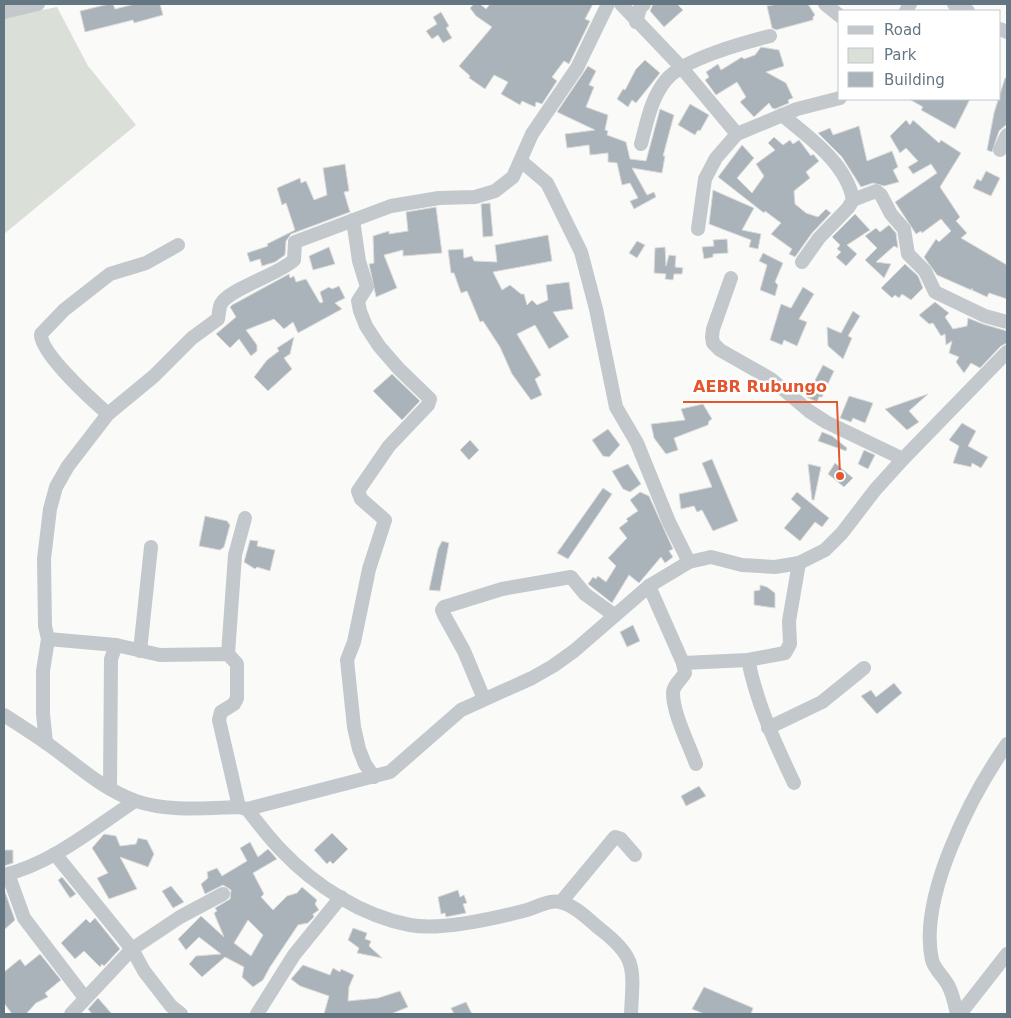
<svg xmlns="http://www.w3.org/2000/svg" width="1011" height="1018" font-family="'DejaVu Sans',sans-serif">
<rect width="100%" height="100%" fill="#fafaf8"/>
<polygon fill="#dadfd7" points="57,7 88,66 136,125 4,234 4,18"/>
<g fill="#aab3b9" stroke="#dcdcda" fill-rule="evenodd">
<polygon points="109,4 113,4 115,9 135,4 160,4 163,15 134,23 133,20 85,32 80,11"/>
<polygon points="474,4 480,4 486,9 490,4 593,4 585,19 590,21 569,64 564,61 552,77 557,81 542,104 536,102 535,107 522,101 520,105 501,94 508,82 494,75 485,89 469,78 470,76 459,66 492,27 476,16 470,8"/>
<polygon points="653,4 677,4 683,10 664,27 650,11"/>
<polygon points="777,4 808,4 815,15 813,17 813,20 776,30 772,28 767,6"/>
<polygon points="441,12 449,26 446,28 452,38 443,43 438,35 432,39 426,31 437,24 433,17"/>
<polygon points="761,47 779,50 784,66 766,72 786,83 793,98 788,100 789,103 775,109 772,108 769,103 754,117 740,102 746,97 737,82 716,95 705,80 709,77 706,72 718,64 721,70 742,57 744,59 755,55"/>
<polygon points="645,60 660,73 636,103 632,100 628,107 617,99 623,89 625,90 636,69"/>
<polygon points="588,66 596,71 589,85 594,87 586,107 608,115 605,130 608,131 607,135 626,142 630,159 646,161 660,109 674,115 663,156 665,156 662,173 632,168 647,195 654,192 656,197 634,209 630,201 638,198 630,183 622,185 617,163 608,162 608,153 590,155 589,145 567,148 565,134 595,130 557,112"/>
<polygon points="1005,78 1007,78 1007,124 999,131 992,152 987,150 994,113"/>
<polygon points="909,99 970,99 955,129 921,110 923,107"/>
<polygon points="690,104 709,115 700,131 698,130 695,135 678,125"/>
<polygon points="906,120 910,125 913,120 939,143 941,140 961,153 940,187 960,217 956,221 967,233 961,238 1007,265 1007,299 989,293 987,297 972,290 972,288 971,290 937,275 924,257 936,239 939,242 951,231 941,219 922,233 921,231 916,234 895,202 937,173 931,164 913,174 908,167 918,161 906,148 900,153 890,136"/>
<polygon points="859,126 867,161 892,151 898,167 893,170 899,182 884,186 873,183 861,187 842,157 818,133 830,128 833,135"/>
<polygon points="774,137 783,145 790,140 793,144 799,140 811,156 813,154 819,161 806,172 810,178 794,191 795,204 806,213 818,217 826,209 831,213 812,233 795,257 789,254 792,249 771,234 781,223 765,211 764,213 718,177 742,145 754,158 737,178 752,193 764,176 756,164 775,150 768,143"/>
<polygon points="345,164 349,191 344,192 350,212 291,234 286,241 285,255 275,262 262,266 260,259 250,262 247,253 268,246 267,244 295,230 286,203 282,205 277,188 300,178 301,183 306,181 314,200 327,195 323,168"/>
<polygon points="986,171 1000,178 991,196 973,188 977,179 981,181"/>
<polygon points="713,190 754,208 742,230 761,234 758,249 749,247 751,240 709,224"/>
<polygon points="490,203 493,236 483,237 481,204"/>
<polygon points="436,207 442,253 403,256 403,250 384,255 397,288 376,297 369,264 374,263 373,236 389,231 389,234 408,231 406,212"/>
<polygon points="855,214 870,230 847,245 857,254 846,266 836,257 841,252 837,249 840,245 832,237"/>
<polygon points="889,225 896,233 898,248 894,246 876,262 891,264 884,278 865,260 877,248 865,236 876,228 880,232"/>
<polygon points="548,235 552,261 493,272 502,290 510,285 521,294 524,294 527,305 532,300 537,305 548,300 546,285 569,282 573,309 553,312 569,337 549,349 535,325 517,334 541,375 535,379 542,395 531,400 512,374 500,347 483,321 480,322 467,291 461,293 454,273 451,273 448,250 463,249 464,258 472,256 474,261 497,262 495,245"/>
<polygon points="727,239 728,253 713,254 713,257 704,259 702,247 714,246 713,240"/>
<polygon points="637,241 645,245 637,258 629,253"/>
<polygon points="329,247 335,264 313,270 309,256"/>
<polygon points="665,247 666,266 669,255 676,256 675,267 683,268 682,274 674,274 673,280 665,279 666,274 654,273 655,248"/>
<polygon points="763,253 783,263 775,282 778,285 775,296 760,290 767,265 759,261"/>
<polygon points="905,264 918,276 923,288 911,300 902,294 899,298 895,295 892,298 881,288"/>
<polygon points="289,274 290,278 294,276 296,282 306,279 320,303 323,302 320,292 329,287 332,289 339,286 345,298 335,303 342,309 298,333 293,322 284,329 274,319 246,330 257,345 257,351 251,356 239,339 230,348 216,334 236,317 230,307 232,305"/>
<polygon points="803,287 814,294 799,319 807,322 797,346 784,340 782,345 770,340 781,304 791,308"/>
<polygon points="935,302 949,313 945,317 953,329 967,326 968,318 983,324 1007,331 1007,343 1001,346 980,368 971,363 964,373 956,362 959,357 949,353 952,341 946,345 945,334 941,336 933,323 929,324 919,315"/>
<polygon points="853,311 860,316 848,336 852,338 843,359 828,346 827,327 841,333"/>
<polygon points="294,337 290,354 284,358 292,369 268,391 254,377 267,360 279,351 277,348"/>
<polygon points="823,365 834,371 822,397 819,397 817,402 806,397"/>
<polygon points="392,374 420,401 402,420 373,391"/>
<polygon points="928,394 909,411 919,422 907,430 885,409"/>
<polygon points="849,396 873,403 865,423 853,418 851,422 840,418"/>
<polygon points="703,404 712,419 709,421 708,425 674,438 678,450 666,454 654,438 651,424 685,420 681,409"/>
<polygon points="962,423 976,431 968,446 988,457 981,468 972,463 971,467 953,463 959,446 949,440"/>
<polygon points="608,429 620,445 609,457 603,456 592,440"/>
<polygon points="822,432 832,436 847,448 846,451 818,441"/>
<polygon points="470,440 479,450 469,460 460,450"/>
<polygon points="864,450 875,455 868,469 858,464"/>
<polygon points="712,459 738,521 713,531 702,510 697,512 694,506 681,509 679,494 712,487 702,463"/>
<polygon points="835,463 853,478 844,487 828,474"/>
<polygon points="628,464 641,484 630,492 623,489 612,471"/>
<polygon points="808,464 821,467 814,500 812,500"/>
<polygon points="603,488 612,494 568,559 557,553"/>
<polygon points="640,492 649,496 673,549 669,551 673,557 665,563 661,557 639,583 629,575 612,603 588,584 593,577 596,579 598,576 606,582 616,566 608,558 627,538 619,528 628,521 626,519 638,511 630,500"/>
<polygon points="797,492 829,518 822,527 815,522 800,541 784,528 801,508 791,499"/>
<polygon points="205,516 227,521 230,525 224,547 220,550 199,546"/>
<polygon points="250,540 258,541 257,546 275,550 270,571 257,567 255,569 244,562"/>
<polygon points="442,541 449,543 440,591 429,590 438,549"/>
<polygon points="760,585 767,587 775,593 775,608 754,605 754,591 760,590"/>
<polygon points="633,625 640,641 627,647 620,632"/>
<polygon points="894,683 902,693 877,714 861,696 871,690 876,697"/>
<polygon points="699,786 706,796 686,806 681,796"/>
<polygon points="332,833 348,849 333,864 330,861 327,864 314,850"/>
<polygon points="104,834 116,836 120,846 136,844 138,838 147,840 154,854 148,867 120,857 137,889 109,899 97,878 108,873 92,848"/>
<path d="M250 842 258 857 268 849 277 859 253 873 264 894 261 897 273 910 287 896 297 893 302 887 317 900 315 904 319 910 313 914 314 917 308 923 298 925 270 967 263 980 253 987 242 977 244 967 225 957 202 977 189 964 196 956 221 954 199 937 186 950 178 939 201 916 224 937 214 913 217 911 215 908 230 899 231 890 223 885 205 894 201 884 208 878 207 872 217 868 222 876 247 861 240 848ZM248 920 263 935 251 956 234 943Z"/>
<polygon points="4,850 13,850 13,863 4,866"/>
<polygon points="62,877 76,894 70,898 58,880"/>
<polygon points="171,886 184,902 173,908 162,891"/>
<polygon points="4,889 15,920 4,930"/>
<polygon points="458,890 460,897 464,895 467,903 463,904 466,913 446,917 445,913 441,914 438,897"/>
<polygon points="95,918 120,949 104,966 102,964 100,967 84,951 75,959 61,943 86,919 90,923"/>
<polygon points="353,928 367,933 365,939 371,941 369,946 382,958 357,953 359,948 348,940"/>
<polygon points="40,954 61,980 45,993 48,997 36,1003 26,1014 12,1014 4,1003 4,972 20,959 25,966"/>
<polygon points="303,965 330,975 333,968 340,972 341,969 354,975 349,987 348,1001 378,998 400,991 408,1007 391,1014 324,1014 329,996 300,986 291,979"/>
<polygon points="704,987 753,1008 751,1014 704,1014 692,1009"/>
<polygon points="98,998 112,1014 92,1014 88,1009"/>
<polygon points="466,1002 472,1014 454,1014 451,1008"/>
</g>
<g fill="none" stroke-linecap="round" stroke-linejoin="round">
<g stroke="#c3c8cc" stroke-width="14">
<polyline points="621,4 681,67 737,134"/>
<polyline points="825,4 840,16"/>
<polyline points="954,4 968,11"/>
<polyline points="906,11 910,4"/>
<polyline points="4,12 38,4"/>
<polyline points="636,22 640,8 644,4"/>
<polyline points="1000,29 1007,32"/>
<path d="M782 115C809 137 847 164 853 200L848 208 819 238 802 262"/>
<path d="M641 144C647 122 651 98 666 80 683 59 743 43 770 36"/>
<polyline points="1000,150 1007,135"/>
<polyline points="521,161 547,183 581,252 596,309 616,407 637,443 669,522 689,562"/>
<polyline points="853,200 876,191 881,195 891,214 904,229 908,254 925,271 935,292 985,316 1007,322"/>
<polyline points="353,220 359,261 367,287 358,301 360,311 366,326 379,346 399,369 430,399 428,405 389,446 358,491 361,499 385,520 369,569 354,642 347,660 354,727 359,749 365,764 374,777"/>
<polyline points="698,229 705,179 716,158 737,134 797,109 840,98"/>
<polyline points="731,278 713,329 712,337 713,343 720,350 771,379 809,411 826,422 903,459"/>
<path d="M108 414C92 400 40 353 41 334L64 310 110 274 146 263 178 245"/>
<path d="M649 586 683 663 685 673C681 680 673 685 673 693 673 714 689 744 696 764"/>
<polyline points="48,639 116,645"/>
<polyline points="140,651 151,547"/>
<polyline points="228,654 235,555 245,518"/>
<path d="M748 660C757 704 775 743 794 783"/>
<polyline points="683,663 748,660 785,653 790,644 789,621 799,563"/>
<polyline points="484,699 464,651 444,615 442,610 444,607 502,589 571,577 585,594 614,615"/>
<path d="M4 715C18 724 32 733 45 742 75 763 101 789 136 801 168 812 206 808 239 807L247 809 390 772 461 710 532 678 553 666 574 651 649 586 689 562 711 557 742 565 775 567 799 563 825 550 842 533 875 490 903 459 1007 352"/>
<polyline points="768,728 822,702 864,668"/>
<path d="M46 743 43 714V671L48 639 45 626 44 559 50 509 56 487 68 466 108 414 154 376 192 338 218 319C219 314 219 308 221 304 228 289 278 275 294 260L295 242 391 206 439 198 475 197 495 191 513 177 532 134 577 68 608 4"/>
<polyline points="110,788 111,659 116,645 160,655 228,654 237,664 237,698 234,704 221,712 219,720 239,807"/>
<path d="M247 809C258 823 269 838 281 850 315 886 362 916 410 925 441 931 496 918 527 910 538 907 551 898 563 903 577 907 589 920 600 929 638 958 633 969 631 1014"/>
<polyline points="55,854 132,949 144,971 171,1006 181,1014"/>
<polyline points="8,874 24,918 85,998"/>
<path d="M4 875C53 863 94 828 135 801"/>
<polyline points="561,902 615,837 621,839 635,855"/>
<polyline points="71,1014 132,949 180,917 223,894"/>
<polyline points="257,1014 294,955 341,897"/>
<path d="M957 1014C955 1005 953 994 948 985 943 976 935 970 932 960 918 897 972 794 1007 744"/>
<polyline points="960,1014 1007,954"/>
</g>
</g>
<path fill="none" stroke="#e4572e" stroke-width="2" d="M840 476L837 402H683"/>
<circle fill="#e4572e" stroke="#fff" stroke-width="2" cx="840" cy="476" r="5"/>
<g font-size="16" text-anchor="middle" font-weight="bold" fill="#e4572e" stroke="#fff" stroke-width="5" stroke-linejoin="round" paint-order="stroke">
<text x="760" y="392">AEBR Rubungo</text>
</g>
<rect width="1011" height="1018" fill="none" stroke="#657683" stroke-width="10"/>
<rect x="838" y="10" width="162" height="90" fill="#ffffff" stroke="#c1c8cd"/>
<rect x="848" y="26" width="25" height="8" fill="#c3c8cc" stroke="#c1c8cd"/>
<text x="884" y="35" font-size="15" fill="#657683">Road</text>
<rect x="848" y="48" width="25" height="15" fill="#dadfd7" stroke="#c1c8cd"/>
<text x="884" y="60" font-size="15" fill="#657683">Park</text>
<rect x="848" y="72" width="25" height="15" fill="#aab3b9" stroke="#c1c8cd"/>
<text x="884" y="85" font-size="15" fill="#657683">Building</text>
</svg>
